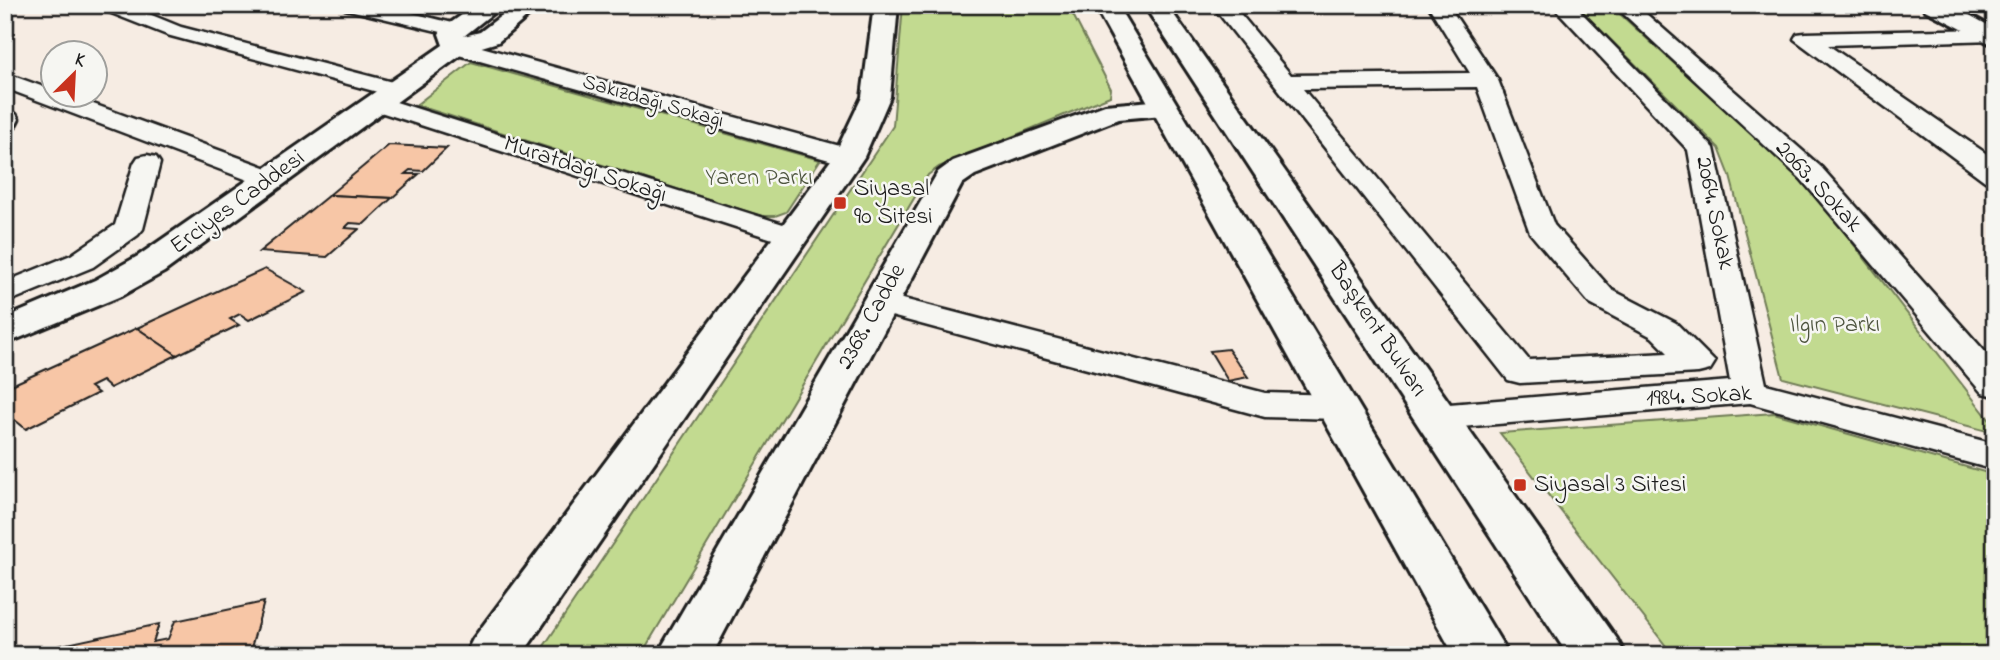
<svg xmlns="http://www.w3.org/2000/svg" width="2000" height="660" font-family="'Indie Flower',sans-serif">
<rect width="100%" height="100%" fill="#f6ece3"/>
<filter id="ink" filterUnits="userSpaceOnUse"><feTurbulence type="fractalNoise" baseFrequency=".0143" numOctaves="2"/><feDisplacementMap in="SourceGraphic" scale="14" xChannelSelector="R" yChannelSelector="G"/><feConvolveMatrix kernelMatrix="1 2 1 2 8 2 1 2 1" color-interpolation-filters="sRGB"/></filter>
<g filter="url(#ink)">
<g fill="#c2da90" stroke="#6f7b56" stroke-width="2">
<polygon points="903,5 1068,5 1111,89 1110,96 939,167 928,175 641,655 538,655 893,126"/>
<polygon points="1576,5 1610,5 1792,171 1824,206 1995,427 1995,433 1783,378 1730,176 1719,148"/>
<polygon points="471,62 820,160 786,212 775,216 761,216 416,105"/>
<polygon points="1774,413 1995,475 1995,655 1673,655 1500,433"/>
</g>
<g fill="#f7c6a6" stroke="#1c1c1c" stroke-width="2">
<polygon points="389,145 447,148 423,171 410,170 405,174 419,174 392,198 329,195"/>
<polygon points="329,195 392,198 364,224 350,223 345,228 359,229 327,257 259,252"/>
<polygon points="265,269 306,292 249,320 240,314 230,319 239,325 177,355 137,328"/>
<polygon points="137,328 177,355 110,388 102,381 90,387 98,393 26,429 5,412 5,388"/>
<polygon points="1228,349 1248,377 1228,381 1210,351"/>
<polygon points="264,602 249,655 62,655 67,644 159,624 153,642 168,639 175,621"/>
<polygon points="67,644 62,655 15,655"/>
</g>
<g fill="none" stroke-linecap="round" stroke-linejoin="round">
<defs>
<g id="street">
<polygon points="98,5 127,5 181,27 404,85 408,90 404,95 396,97 167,35 101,9"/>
<polygon points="342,5 379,5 465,26 469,30 465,34 458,36 345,9"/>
<path d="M1212 5H1233L1291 75 1470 73 1428 5H1448L1498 80 1554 225 1612 290 1676 323 1715 362 1710 370 1698 373 1520 383 1508 380ZM1477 87 1530 233 1590 304 1652 337 1668 353 1529 360 1303 89Z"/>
<polygon points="1552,5 1574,5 1714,148 1766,384 1995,444 1995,470 1750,403 1437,429 1424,426 1419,417 1424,408 1437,405 1730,381 1688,150"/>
<polygon points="1614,5 1636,5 1821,167 1995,363 1995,396 1982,393 1801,179"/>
<polygon points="1988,29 1995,30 1995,40 1828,45 1984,152 1995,161 1995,183 1985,181 1794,39 1797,34 1805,33"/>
<polygon points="456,40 858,151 862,157 858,163 849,165 840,163 448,52 445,47 448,42"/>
<polygon points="5,73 52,90 52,94 66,94 281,173 285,179 281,185 271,187 261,185 5,88"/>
<polygon points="377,96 802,230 807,236 802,242 792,245 782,242 368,108 365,103 368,98"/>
<polygon points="5,112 16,114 19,119 14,129 5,131"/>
<polygon points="147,155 156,157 160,163 143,229 138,235 93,267 5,303 5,282 71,255 115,225 134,163 138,157"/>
<polygon points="880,293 1265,393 1338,395 1351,399 1356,407 1351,415 1338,419 1265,417 869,310 864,303 869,296"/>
</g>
<g id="secondary">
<polygon points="476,5 503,5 464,36 480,32 515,5 541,5 498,42 465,52 164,272 121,296 5,344 5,318 95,280 138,256 443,45 439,34 442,29"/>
<polygon points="874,5 898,5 890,97 864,157 522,655 465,655 473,639 834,156 862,97"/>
<polygon points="1922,5 1951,5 1995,29 1995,46 1925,10"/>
<polygon points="1164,100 1174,102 1178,108 1174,114 1119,119 975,175 962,184 712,655 657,655 938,172 953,161 1105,105"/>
</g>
<g id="primary">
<polygon points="1094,5 1117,5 1509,655 1454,655"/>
<polygon points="1144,5 1167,5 1617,639 1625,655 1568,655"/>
</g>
</defs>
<use href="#street" stroke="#1c1c1c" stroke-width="5"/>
<use href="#secondary" stroke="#1c1c1c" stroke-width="6"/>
<use href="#primary" stroke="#1c1c1c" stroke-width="6"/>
<use href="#street" fill="#f6f6f2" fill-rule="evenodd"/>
<use href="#secondary" fill="#f6f6f2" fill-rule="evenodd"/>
<use href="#primary" fill="#f6f6f2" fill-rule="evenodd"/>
</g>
</g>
<g fill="#c8321e" stroke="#f6f6f2" stroke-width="2.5">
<rect x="833" y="196" width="14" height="14" rx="3.5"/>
<rect x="1513" y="478" width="14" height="14" rx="3.5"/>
</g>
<g text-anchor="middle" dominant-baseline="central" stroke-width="5" stroke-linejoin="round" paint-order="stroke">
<g font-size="21" fill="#1c1c1c" stroke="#f6f6f2">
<text transform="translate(653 102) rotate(16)">Sakızdağı Sokağı</text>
</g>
<g font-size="24" fill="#1c1c1c" stroke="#f6f6f2">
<text transform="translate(585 170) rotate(18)">Muratdağı Sokağı</text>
<text transform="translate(1818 187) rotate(47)">2063. Sokak</text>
<text transform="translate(238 203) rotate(-36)">Erciyes Caddesi</text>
<text transform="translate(1714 213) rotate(78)">2064. Sokak</text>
<text transform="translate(872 317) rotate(-61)">2368. Cadde</text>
<text transform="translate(1377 330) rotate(56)">Başkent Bulvarı</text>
<text transform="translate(1699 397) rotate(-3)">1984. Sokak</text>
</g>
<g font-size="24" fill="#4e553f" stroke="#f6f6f2">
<text x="759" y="178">Yaren Parkı</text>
<text x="1835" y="325">Ilgın Parkı</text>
</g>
<g font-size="24" fill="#1c1c1c" stroke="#f6f6f2" text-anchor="start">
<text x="854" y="189">Siyasal<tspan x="854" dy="28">90 Sitesi</tspan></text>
<text x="1534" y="485">Siyasal 3 Sitesi</text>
</g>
</g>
<rect width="2000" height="660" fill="none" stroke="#f6f6f2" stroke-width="28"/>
<rect x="14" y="14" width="1972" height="632" fill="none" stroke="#1c1c1c" stroke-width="2.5" filter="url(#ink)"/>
<g transform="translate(74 74) rotate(24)"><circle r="33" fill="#f6f6f2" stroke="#9f9f9c" stroke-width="2"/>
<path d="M0-5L12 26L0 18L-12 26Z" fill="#c8321e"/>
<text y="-10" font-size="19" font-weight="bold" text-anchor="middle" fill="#1c1c1c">K</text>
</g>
</svg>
